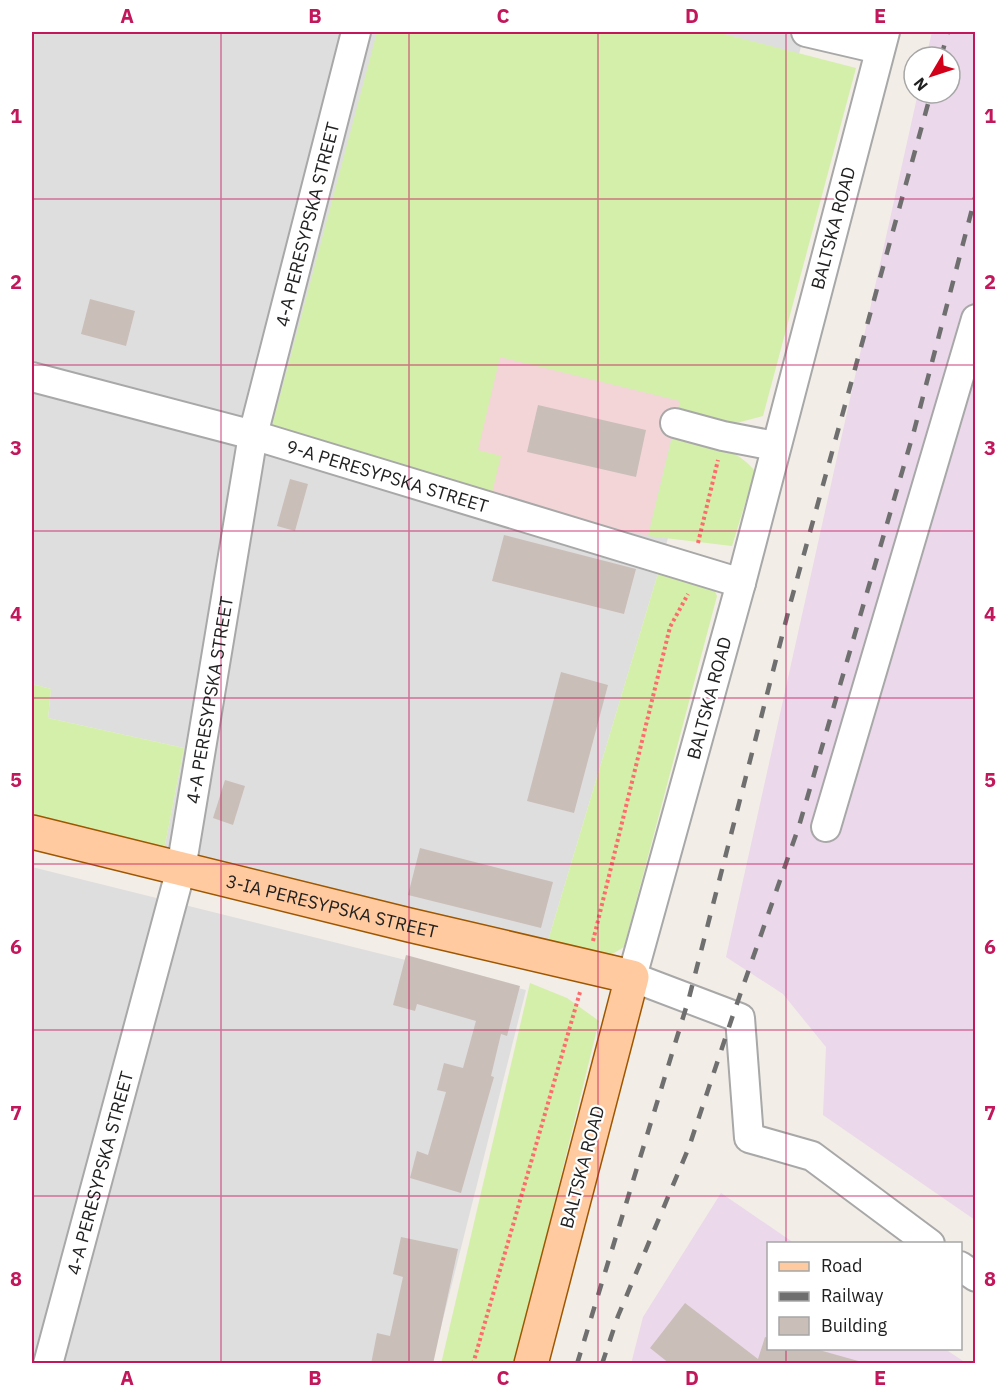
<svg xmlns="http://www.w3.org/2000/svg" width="1007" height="1395" font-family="'IBM Plex Sans',sans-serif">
<rect width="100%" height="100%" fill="#f2ede7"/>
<g fill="#dfdede">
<polygon points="32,32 805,32 662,560 547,944 164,850 184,748 48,718 51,689 32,684"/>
<polygon points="32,867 526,990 432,1363 32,1364"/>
</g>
<polygon fill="#f3d5d8" points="500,357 680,401 648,536 491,497 477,450"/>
<g fill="#ebd8ea">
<polygon points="932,32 975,32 975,1220 823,1115 826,1047 783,994 726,957 918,93 950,93 950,57 926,57"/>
<polygon points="721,1193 794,1243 768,1244 768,1348 945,1349 966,1363 631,1364 643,1317"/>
</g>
<g fill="#d4efaa">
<polygon points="377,32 716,32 856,68 763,416 729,425 678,409 680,401 500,357 478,450 501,456 491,497 271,430"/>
<path d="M672 437C705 444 732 444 755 471L732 546 648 536Z"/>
<polygon points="662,560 706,572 717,596 624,947 604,959 547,944"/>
<polygon points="32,684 51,689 48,718 184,748 164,850 32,818"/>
<polygon points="530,983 567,998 599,1021 515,1363 441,1364"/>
</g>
<g fill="#cabeb9">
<polygon points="90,299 135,311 126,346 81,334"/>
<polygon points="538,405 646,430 636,477 527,452"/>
<polygon points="290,479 308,484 295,531 277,526"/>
<polygon points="504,535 636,569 624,614 492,581"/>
<polygon points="561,672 608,685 574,813 527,801"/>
<polygon points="225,780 245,786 233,825 213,818"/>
<polygon points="420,848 553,882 541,928 408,895"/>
<polygon points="406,955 520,986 507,1036 501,1034 491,1076 494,1077 461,1193 410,1178 417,1151 428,1155 446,1092 437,1090 444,1063 463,1068 476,1021 417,1004 415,1011 393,1005"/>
<polygon points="401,1237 458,1249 433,1364 371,1364 377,1333 390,1336 403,1277 393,1274"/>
<polygon points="685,1303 758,1359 765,1337 768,1338 768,1348 812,1348 869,1364 670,1364 650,1348"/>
</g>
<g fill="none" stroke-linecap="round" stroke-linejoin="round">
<defs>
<g id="minor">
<polyline points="806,32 879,49"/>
<polyline points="885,32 741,583 632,977 740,1018 749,1138 812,1156 930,1244"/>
<path id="s1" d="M32 377 253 435 741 583"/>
<polyline points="675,423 723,436 775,446"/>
<polyline points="826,827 976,319"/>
<polyline points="960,1266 976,1277"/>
<path id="s2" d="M48 1364 181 869 253 435 356 32"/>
</g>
<g id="major">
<path id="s3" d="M32 832 409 925 632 977 531 1364"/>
</g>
</defs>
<use href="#minor" stroke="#a8a8a8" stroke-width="32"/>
<use href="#major" stroke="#9e5700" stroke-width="36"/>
<g stroke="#ff6b6c" stroke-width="4" stroke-dasharray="3 3" stroke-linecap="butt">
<polyline points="698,543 718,460"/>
<polyline points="593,941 670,627 688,594"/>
<polyline points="473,1364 580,992"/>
</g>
<use href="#minor" stroke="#fff" stroke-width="28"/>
<use href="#major" stroke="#ffca9f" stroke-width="33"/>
<g stroke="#6f6f6f" stroke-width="4.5" stroke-dasharray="12 12" stroke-linecap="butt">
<polyline points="941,57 948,32"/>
<polyline points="577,1364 689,998 791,601 931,93"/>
<polyline points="602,1364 618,1316 689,1147 733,1015 799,826 914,431 976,194"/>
</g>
</g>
<path fill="none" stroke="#c2185b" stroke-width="1.5" stroke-opacity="0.55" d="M221 32V1364M409 32V1364M598 32V1364M786 32V1244M32 199H976M32 365H976M32 531H976M32 698H976M32 864H976M32 1030H976M32 1196H976M786 1348V1364"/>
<g text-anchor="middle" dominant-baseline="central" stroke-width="4.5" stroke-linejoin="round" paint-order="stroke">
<g font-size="18" fill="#212121" stroke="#fff">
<text stroke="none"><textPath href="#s2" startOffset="1170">4-A PERESYPSKA STREET</textPath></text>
<text transform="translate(833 228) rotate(-75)">BALTSKA ROAD</text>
<text stroke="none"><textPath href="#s1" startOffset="369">9-A PERESYPSKA STREET</textPath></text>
<text transform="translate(709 698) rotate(-75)">BALTSKA ROAD</text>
<text stroke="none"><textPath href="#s2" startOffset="684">4-A PERESYPSKA STREET</textPath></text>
<text stroke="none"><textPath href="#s3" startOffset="309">3-IA PERESYPSKA STREET</textPath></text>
<text transform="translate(582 1167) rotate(-75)">BALTSKA ROAD</text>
<text stroke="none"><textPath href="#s2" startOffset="198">4-A PERESYPSKA STREET</textPath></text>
</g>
</g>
<rect width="1007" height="1395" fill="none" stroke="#ffffff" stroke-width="66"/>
<rect x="767" y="1242" width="195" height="108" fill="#ffffff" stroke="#a6a6a6" stroke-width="1.5"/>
<rect x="779" y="1262" width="30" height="9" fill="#ffca9f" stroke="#a6a6a6" stroke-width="1.5"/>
<text x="821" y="1272" font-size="18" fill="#212121">Road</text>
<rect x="779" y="1292" width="30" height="9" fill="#6f6f6f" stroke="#a6a6a6" stroke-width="1.5"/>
<text x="821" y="1302" font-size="18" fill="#212121">Railway</text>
<rect x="779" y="1317" width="30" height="18" fill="#cabeb9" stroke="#a6a6a6" stroke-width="1.5"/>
<text x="821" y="1332" font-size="18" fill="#212121">Building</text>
<g transform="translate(932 75) rotate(231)"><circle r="28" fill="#ffffff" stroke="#a6a6a6" stroke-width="1.5"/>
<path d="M0-4.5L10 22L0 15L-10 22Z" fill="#d20018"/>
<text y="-9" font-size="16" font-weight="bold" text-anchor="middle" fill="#212121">N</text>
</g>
<rect x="33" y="33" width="941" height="1329" fill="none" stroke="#c2185b" stroke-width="2"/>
<g font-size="20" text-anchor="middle" font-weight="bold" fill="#c2185b">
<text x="127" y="23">A</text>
<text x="315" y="23">B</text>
<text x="503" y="23">C</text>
<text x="692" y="23">D</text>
<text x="880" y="23">E</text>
<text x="16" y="123">1</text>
<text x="990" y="123">1</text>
<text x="16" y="289">2</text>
<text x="990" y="289">2</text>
<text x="16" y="455">3</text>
<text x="990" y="455">3</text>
<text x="16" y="621">4</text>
<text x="990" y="621">4</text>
<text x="16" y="787">5</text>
<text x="990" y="787">5</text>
<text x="16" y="954">6</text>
<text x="990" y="954">6</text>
<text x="16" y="1120">7</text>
<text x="990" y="1120">7</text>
<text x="16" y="1286">8</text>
<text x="990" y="1286">8</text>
<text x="127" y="1385">A</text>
<text x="315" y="1385">B</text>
<text x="503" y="1385">C</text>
<text x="692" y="1385">D</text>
<text x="880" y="1385">E</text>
</g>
</svg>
